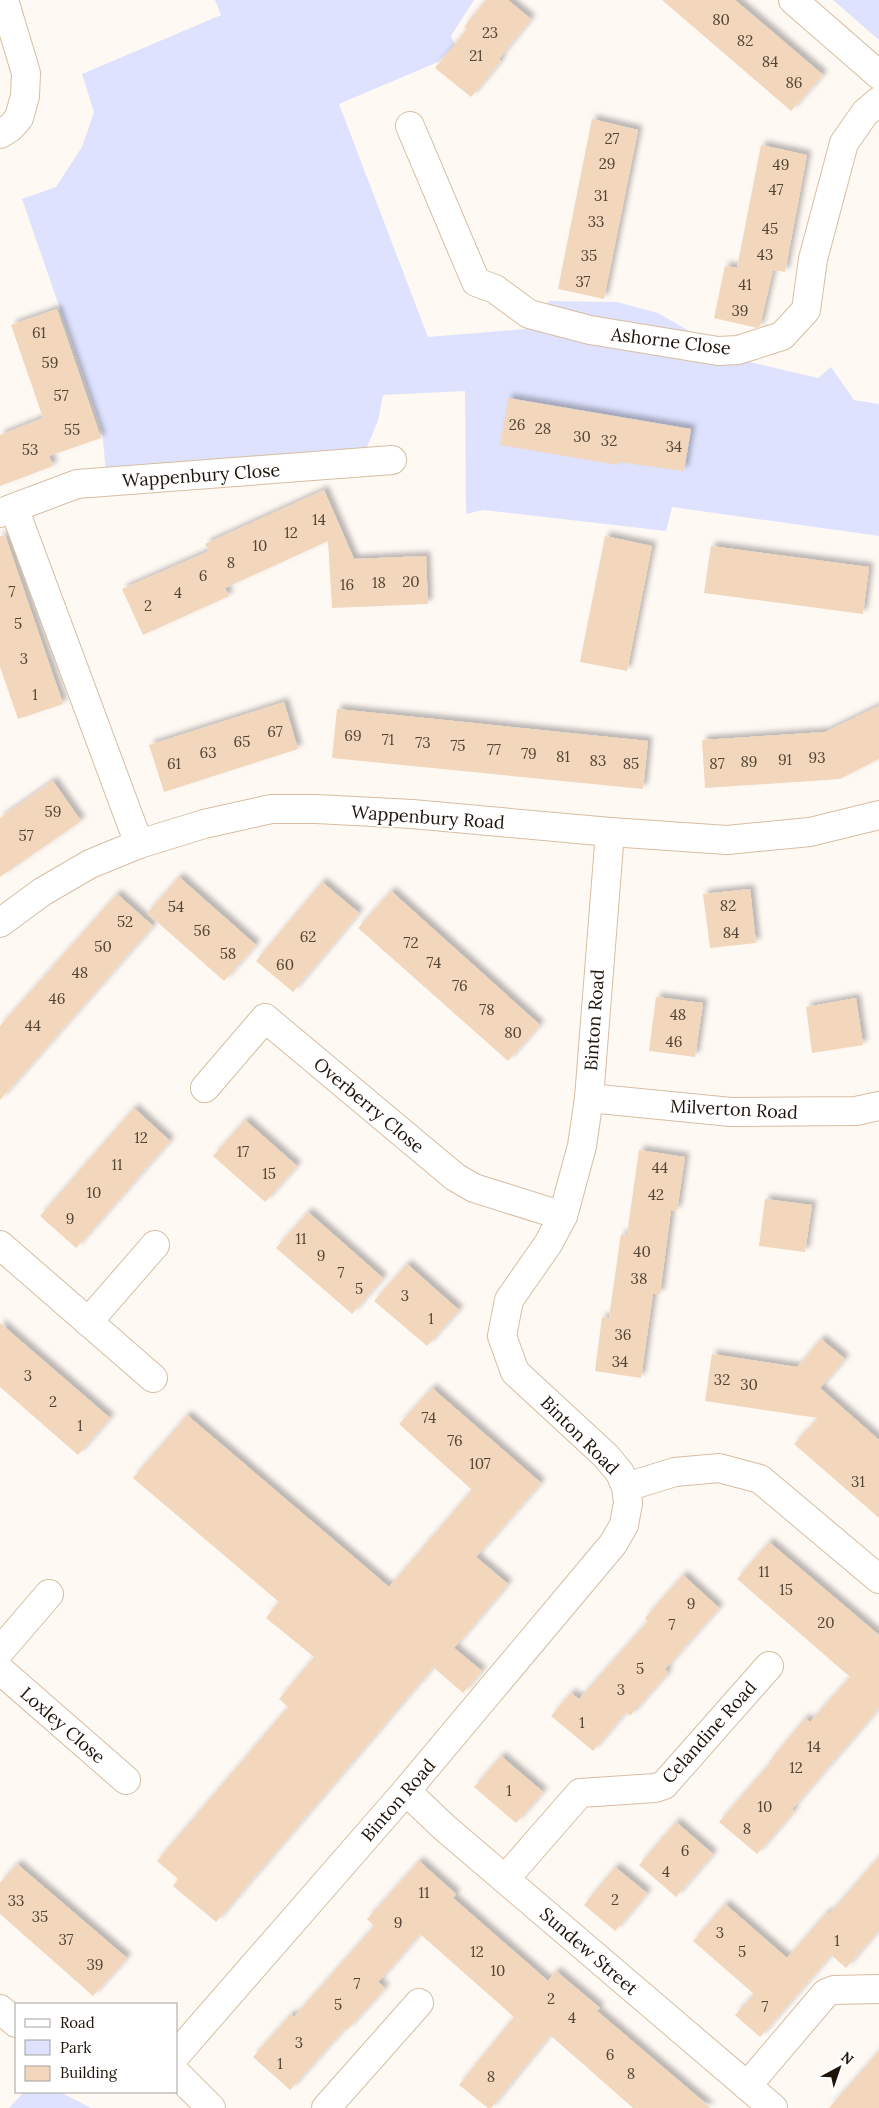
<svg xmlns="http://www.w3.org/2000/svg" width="879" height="2108" font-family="Lora,serif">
<defs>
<filter id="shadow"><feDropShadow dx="4.5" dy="-4.5" stdDeviation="2.5" flood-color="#0004"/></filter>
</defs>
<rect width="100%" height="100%" fill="#fff9f4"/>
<g fill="#dee2fe">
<polygon points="215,0 474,0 451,36 455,45 438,62 339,104 428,337 537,328 538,317 549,301 617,302 658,313 705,340 724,356 818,378 831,367 854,400 879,404 879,536 672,507 666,531 483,510 466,514 465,391 383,395 378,421 366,449 106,472 102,430 22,199 56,187 82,147 94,112 82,74 221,15"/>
<polygon points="833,0 879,0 879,40"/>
<polygon points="24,2092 60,2092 91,2108 97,2108 9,2108"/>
</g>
<g fill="#f2d7bc" filter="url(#shadow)">
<polygon points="486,0 508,0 531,19 499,59 501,61 471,97 435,68 467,29 464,27"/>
<polygon points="662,0 735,0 823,75 791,111"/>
<polygon points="592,119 638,130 604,299 558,289"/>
<polygon points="761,145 807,155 785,272 773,270 760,326 757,328 714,318 725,266 737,268"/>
<polygon points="57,309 101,438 49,456 53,466 0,486 0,435 43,418 11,325"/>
<polygon points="508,398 691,429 684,471 618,462 618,465 500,445"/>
<polygon points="324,490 354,559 426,556 428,604 332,608 328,541 225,588 229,596 143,635 122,589 209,551 205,544"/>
<polygon points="5,535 63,704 18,719 0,667 0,536"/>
<polygon points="605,536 652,546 627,671 580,662"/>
<polygon points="711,546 869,567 863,614 704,593"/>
<polygon points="284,702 298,749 164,792 149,745"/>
<polygon points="879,706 879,759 840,779 705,788 702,740 825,732"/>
<polygon points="337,709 648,741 643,789 332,758"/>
<polygon points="53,781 81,821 0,877 0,818"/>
<polygon points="179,877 256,945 224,981 147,913"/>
<polygon points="322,882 359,913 293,992 256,961"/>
<polygon points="750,889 756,943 710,948 703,894"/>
<polygon points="391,891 540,1025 508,1061 358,928"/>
<polygon points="117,894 153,926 0,1100 0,1026"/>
<polygon points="656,997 703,1003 695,1057 649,1051"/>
<polygon points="856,998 863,1045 812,1053 806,1007"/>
<polygon points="134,1108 170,1141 76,1248 40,1216"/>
<polygon points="245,1120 297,1166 265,1202 213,1156"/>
<polygon points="639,1150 685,1157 677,1211 671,1210 660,1294 653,1294 641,1378 595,1371 602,1317 609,1318 621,1234 627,1235"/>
<polygon points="765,1199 812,1205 805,1252 759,1246"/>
<polygon points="308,1212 383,1278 352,1314 276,1248"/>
<polygon points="407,1264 459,1310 427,1346 374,1301"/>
<polygon points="0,1323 110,1418 78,1455 0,1387"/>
<polygon points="821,1339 845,1359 820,1388 879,1440 879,1518 794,1444 818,1418 705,1401 712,1354 797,1367"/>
<polygon points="432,1388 541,1483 476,1557 508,1584 454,1648 482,1671 463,1693 433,1667 216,1922 173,1886 178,1879 157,1861 288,1707 279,1699 314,1657 266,1618 279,1602 133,1478 187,1415 389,1587 472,1490 399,1424"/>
<polygon points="769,1542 879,1635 879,1708 792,1809 794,1811 757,1854 719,1822 770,1763 769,1762 805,1718 810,1722 850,1677 737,1579"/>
<polygon points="683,1575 719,1608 665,1669 668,1673 630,1716 626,1712 593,1751 551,1716 571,1693 579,1699 648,1621 645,1618"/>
<polygon points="501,1756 543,1792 516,1823 474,1787"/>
<polygon points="676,1822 713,1854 676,1897 639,1865"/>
<polygon points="879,1857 879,1930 846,1968 831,1955 760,2037 735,2015 754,1994 693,1941 725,1904 787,1958 827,1912 829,1914"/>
<polygon points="419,1861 456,1894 453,1898 548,1981 556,1971 600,2008 597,2011 711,2108 633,2108 550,2035 491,2108 488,2108 459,2085 514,2017 420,1934 378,1982 385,1988 347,2030 345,2028 290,2090 253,2057 291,2014 294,2017 374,1926 367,1919"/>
<polygon points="17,1864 127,1958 93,1996 0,1914 0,1883"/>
<polygon points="615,1867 647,1893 615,1931 584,1905"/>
<polygon points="879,2051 879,2108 829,2108"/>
</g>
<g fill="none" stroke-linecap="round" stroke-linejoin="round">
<defs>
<g id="minor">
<polyline points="793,0 879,75"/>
<polyline points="410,126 476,282 495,289 529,314 590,330 718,351 738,350 782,336 806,310 813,259 844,143 865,113 879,101"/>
<polyline points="0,134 10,128 19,118 25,96 26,73 4,0"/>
<polyline points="14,508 139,844"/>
<polyline points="0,513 77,484 392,460"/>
<polyline points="0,923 42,892 90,864 139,844 204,824 271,809 316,809 412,814 610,832 727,840 810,832 879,815"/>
<polyline points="205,1088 265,1018 455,1177 474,1188 563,1216"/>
<polyline points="589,1098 731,1112 856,1111 879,1106"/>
<polyline points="0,1245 153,1378"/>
<polyline points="88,1322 155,1245"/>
<polyline points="626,1487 675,1472 719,1468 760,1479 879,1579"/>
<polyline points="0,1651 49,1594"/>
<polyline points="0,1670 126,1780"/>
<polyline points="406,1791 445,1828 773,2108"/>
<polyline points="505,1879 580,1793 655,1788 664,1785 769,1666"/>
<polyline points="0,2009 16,2023"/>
<polyline points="176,2055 406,1791 613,1544 624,1525 628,1503 626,1487 620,1473 606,1456 515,1372 502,1336 509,1300 548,1244 563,1216 582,1146 589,1098 610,832"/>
<polyline points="176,2073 211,2108"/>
<polyline points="747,2086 826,1993 834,1990 879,1989"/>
<polyline points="326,2108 419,2003"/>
</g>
</defs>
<use href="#minor" stroke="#d7bda2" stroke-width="30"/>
<use href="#minor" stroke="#fff" stroke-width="28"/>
</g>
<g text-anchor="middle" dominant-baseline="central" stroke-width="4" stroke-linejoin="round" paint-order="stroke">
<g font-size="15" fill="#534536">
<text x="721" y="19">80</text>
<text x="490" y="32">23</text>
<text x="745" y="40">82</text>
<text x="476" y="55">21</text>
<text x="770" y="61">84</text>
<text x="794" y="82">86</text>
<text x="612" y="138">27</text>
<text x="607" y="163">29</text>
<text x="781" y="164">49</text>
<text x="776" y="189">47</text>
<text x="601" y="195">31</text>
<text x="596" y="221">33</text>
<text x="770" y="228">45</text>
<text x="765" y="254">43</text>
<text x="589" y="255">35</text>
<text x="583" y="281">37</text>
<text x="745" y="284">41</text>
<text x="740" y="310">39</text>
<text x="39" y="332">61</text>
<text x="50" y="362">59</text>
<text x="61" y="395">57</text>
<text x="517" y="424">26</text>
<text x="543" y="428">28</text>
<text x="72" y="429">55</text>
<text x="582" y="436">30</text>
<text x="609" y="440">32</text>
<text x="674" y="446">34</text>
<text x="30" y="449">53</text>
<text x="319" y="519">14</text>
<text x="291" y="532">12</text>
<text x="260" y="545">10</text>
<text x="231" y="562">8</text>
<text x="203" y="575">6</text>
<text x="411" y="581">20</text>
<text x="379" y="582">18</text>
<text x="347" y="584">16</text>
<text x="12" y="591">7</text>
<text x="178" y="592">4</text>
<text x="148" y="605">2</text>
<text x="18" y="623">5</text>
<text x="24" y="658">3</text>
<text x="35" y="694">1</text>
<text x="275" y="731">67</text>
<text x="353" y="735">69</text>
<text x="388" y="739">71</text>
<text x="242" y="741">65</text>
<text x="423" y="742">73</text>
<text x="458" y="745">75</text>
<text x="494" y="749">77</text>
<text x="208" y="752">63</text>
<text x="529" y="753">79</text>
<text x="563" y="756">81</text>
<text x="817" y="757">93</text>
<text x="785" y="759">91</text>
<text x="598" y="760">83</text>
<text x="749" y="761">89</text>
<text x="174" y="763">61</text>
<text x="631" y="763">85</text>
<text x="717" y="763">87</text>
<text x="53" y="811">59</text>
<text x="26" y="835">57</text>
<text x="728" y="905">82</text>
<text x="176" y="906">54</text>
<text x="125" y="921">52</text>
<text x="202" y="930">56</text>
<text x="731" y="932">84</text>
<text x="308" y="936">62</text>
<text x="411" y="942">72</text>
<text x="103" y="946">50</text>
<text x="228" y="953">58</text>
<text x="434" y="962">74</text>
<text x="285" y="964">60</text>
<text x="80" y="972">48</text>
<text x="460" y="985">76</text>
<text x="57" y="998">46</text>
<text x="487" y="1009">78</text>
<text x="678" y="1014">48</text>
<text x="33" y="1025">44</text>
<text x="513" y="1032">80</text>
<text x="674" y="1041">46</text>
<text x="141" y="1137">12</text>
<text x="243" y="1151">17</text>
<text x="117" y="1164">11</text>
<text x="660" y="1167">44</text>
<text x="269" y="1173">15</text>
<text x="94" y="1192">10</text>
<text x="656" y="1194">42</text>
<text x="70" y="1218">9</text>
<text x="301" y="1238">11</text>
<text x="642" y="1251">40</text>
<text x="321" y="1255">9</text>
<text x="341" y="1272">7</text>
<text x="639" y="1278">38</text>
<text x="359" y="1288">5</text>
<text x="405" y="1295">3</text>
<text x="431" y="1318">1</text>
<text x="623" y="1334">36</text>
<text x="620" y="1361">34</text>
<text x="28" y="1375">3</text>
<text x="722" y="1379">32</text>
<text x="749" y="1384">30</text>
<text x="53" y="1401">2</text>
<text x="429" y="1417">74</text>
<text x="80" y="1425">1</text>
<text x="455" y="1440">76</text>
<text x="480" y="1463">107</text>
<text x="858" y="1481">31</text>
<text x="764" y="1571">11</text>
<text x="786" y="1589">15</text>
<text x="691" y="1603">9</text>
<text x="826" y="1622">20</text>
<text x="672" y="1624">7</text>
<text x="640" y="1668">5</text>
<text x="621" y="1689">3</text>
<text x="582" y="1722">1</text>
<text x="814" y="1746">14</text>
<text x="796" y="1767">12</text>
<text x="509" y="1790">1</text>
<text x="765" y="1806">10</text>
<text x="747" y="1828">8</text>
<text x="685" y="1850">6</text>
<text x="666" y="1871">4</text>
<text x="424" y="1892">11</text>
<text x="615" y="1899">2</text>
<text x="16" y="1900">33</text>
<text x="40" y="1916">35</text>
<text x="398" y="1922">9</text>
<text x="720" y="1932">3</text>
<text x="66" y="1939">37</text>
<text x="837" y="1940">1</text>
<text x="477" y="1951">12</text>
<text x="742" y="1951">5</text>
<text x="95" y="1964">39</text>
<text x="498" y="1970">10</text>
<text x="357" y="1983">7</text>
<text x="551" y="1998">2</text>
<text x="338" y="2004">5</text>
<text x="765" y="2006">7</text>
<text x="572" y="2017">4</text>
<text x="299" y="2042">3</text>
<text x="610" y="2054">6</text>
<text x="280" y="2063">1</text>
<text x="631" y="2073">8</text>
<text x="491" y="2076">8</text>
</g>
<g font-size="18" fill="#1e140a" stroke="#fff">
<text transform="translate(671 341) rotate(7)">Ashorne Close</text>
<text transform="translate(201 475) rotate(-4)">Wappenbury Close</text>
<text transform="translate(428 817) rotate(4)">Wappenbury Road</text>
<text transform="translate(594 1020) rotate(-86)">Binton Road</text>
<text transform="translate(369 1105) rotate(40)">Overberry Close</text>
<text transform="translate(734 1109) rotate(3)">Milverton Road</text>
<text transform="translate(580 1435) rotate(45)">Binton Road</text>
<text transform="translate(63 1725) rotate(41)">Loxley Close</text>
<text transform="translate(709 1732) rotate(-48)">Celandine Road</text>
<text transform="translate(398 1800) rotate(-49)">Binton Road</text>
<text transform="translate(589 1951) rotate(41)">Sundew Street</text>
</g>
</g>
<rect x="15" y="2003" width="162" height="90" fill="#ffffff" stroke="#a5a19d"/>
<rect x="25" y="2019" width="25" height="8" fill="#ffffff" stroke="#a5a19d"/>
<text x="60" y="2028" font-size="15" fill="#1e140a">Road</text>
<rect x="25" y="2040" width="25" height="15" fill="#dee2fe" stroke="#a5a19d"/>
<text x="60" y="2053" font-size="15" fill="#1e140a">Park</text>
<rect x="25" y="2066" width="25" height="15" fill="#f2d7bc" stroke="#a5a19d"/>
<text x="60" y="2078" font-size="15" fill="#1e140a">Building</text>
<g transform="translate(839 2068) rotate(40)" stroke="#ffffff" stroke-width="4" paint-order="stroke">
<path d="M0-4L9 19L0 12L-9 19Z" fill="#1e140a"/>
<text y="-8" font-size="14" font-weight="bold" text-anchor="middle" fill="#1e140a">N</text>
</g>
</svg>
